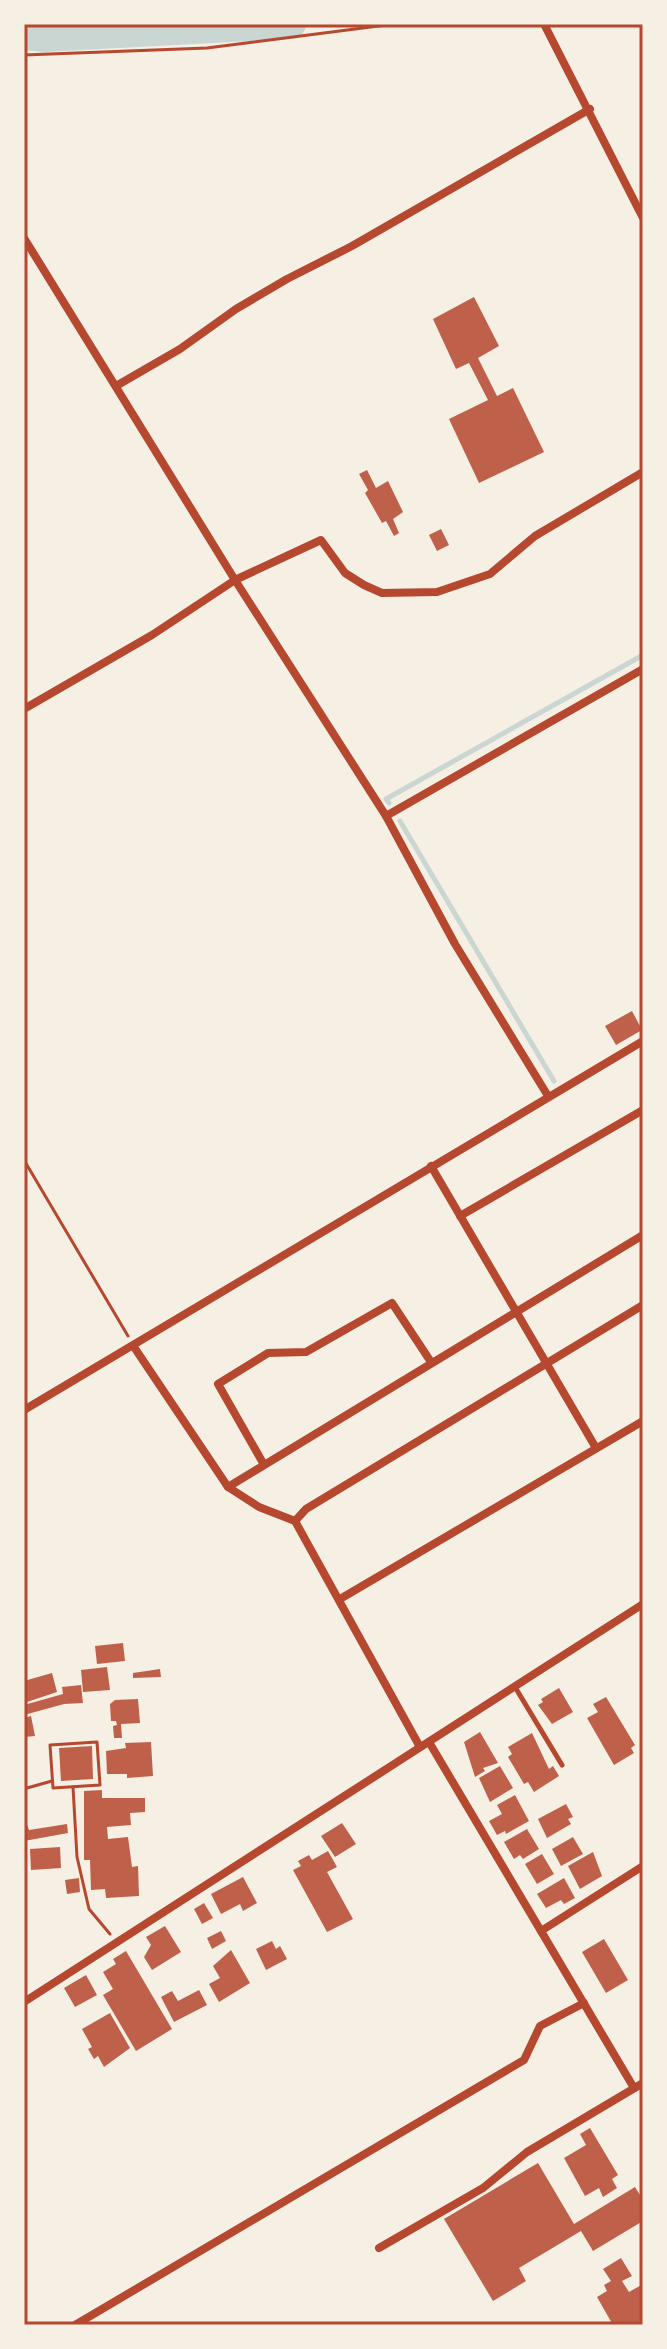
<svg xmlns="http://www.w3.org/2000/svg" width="667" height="2349" font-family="'Public Sans',sans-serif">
<rect width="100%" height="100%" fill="#f6efe4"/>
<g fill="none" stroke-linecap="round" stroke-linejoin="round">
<g stroke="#c9d6d2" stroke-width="5">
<polyline points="389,803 386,799 643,655"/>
<polyline points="400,821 554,1081"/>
</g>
<polyline stroke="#c9d6d2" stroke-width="30" points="24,35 44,37 291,24"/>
</g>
<g fill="#bf614a">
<polygon points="474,297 499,346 478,358 497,396 513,388 544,452 479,483 449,419 488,400 469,363 456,369 433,319"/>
<polygon points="367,470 376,488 388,481 403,512 393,519 399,533 394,536 386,521 382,523 365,493 368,490 359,474"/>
<polygon points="441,529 449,545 437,551 429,535"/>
<polygon points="632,1011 642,1030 616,1045 605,1026"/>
<polygon points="123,1643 125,1661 97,1664 95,1646"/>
<polygon points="107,1667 110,1690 83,1692 81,1670"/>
<polygon points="160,1669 161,1677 133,1678 133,1673"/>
<polygon points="52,1673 57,1692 24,1703 24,1681"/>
<polygon points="81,1685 83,1703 64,1704 24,1715 24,1705 63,1694 62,1687"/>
<polygon points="559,1688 573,1712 552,1724 538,1705 543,1702 541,1699"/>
<polygon points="606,1697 635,1745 631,1748 634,1753 614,1765 587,1718 598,1712 593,1704"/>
<polygon points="138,1699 140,1723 121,1724 122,1738 114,1738 113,1726 117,1725 116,1721 111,1721 110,1704 115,1700"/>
<polygon points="31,1716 35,1736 24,1737 24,1718"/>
<polygon points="480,1732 498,1763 483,1768 485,1771 475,1777 464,1742"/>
<polygon points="532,1733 549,1769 553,1766 559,1776 534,1792 528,1782 524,1784 508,1757 512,1754 508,1747"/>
<polygon points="151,1742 153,1776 127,1778 127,1774 107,1774 106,1751 126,1748 125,1743"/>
<polygon points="92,1746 93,1779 61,1781 59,1748"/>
<polygon points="500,1766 513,1788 490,1802 479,1778"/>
<polygon points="102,1790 102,1798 145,1798 145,1812 130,1813 131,1825 107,1827 108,1839 128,1837 132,1867 138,1866 139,1896 106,1898 105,1889 91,1890 90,1860 84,1860 84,1791"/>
<polygon points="515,1795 529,1821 506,1834 505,1831 497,1835 489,1821 502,1814 497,1805"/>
<polygon points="566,1804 573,1817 568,1819 571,1824 547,1838 538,1819"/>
<polygon points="24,1817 29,1830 67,1824 68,1833 24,1841"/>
<polygon points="342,1823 356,1844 335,1857 321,1836"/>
<polygon points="527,1829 539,1849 523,1859 520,1855 514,1859 504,1842"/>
<polygon points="573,1837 583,1854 561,1866 552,1849"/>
<polygon points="60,1847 61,1868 31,1870 30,1849"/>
<polygon points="328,1851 337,1867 327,1872 353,1919 327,1932 293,1870 301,1866 298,1861 309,1855 312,1860"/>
<polygon points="593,1852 602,1876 580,1889 568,1866"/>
<polygon points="542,1854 554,1874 537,1884 525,1864"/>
<polygon points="243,1877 257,1903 243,1911 240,1904 221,1914 211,1894"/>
<polygon points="79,1878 80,1892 67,1894 65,1880"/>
<polygon points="564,1878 575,1898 564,1904 561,1900 546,1908 537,1894"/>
<polygon points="204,1903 213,1918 202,1924 194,1909"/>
<polygon points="165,1926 181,1952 152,1970 144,1957 151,1945 146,1937"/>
<polygon points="221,1931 226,1941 212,1949 207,1938"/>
<polygon points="604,1939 628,1980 606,1993 582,1952"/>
<polygon points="272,1941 276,1949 280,1946 287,1959 266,1970 256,1949"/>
<polygon points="231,1950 250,1983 219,2002 209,1984 220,1978 213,1966"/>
<polygon points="126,1951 172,2029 136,2051 103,1995 113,1989 103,1972 116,1964 113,1959"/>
<polygon points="86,1975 97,1995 75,2007 64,1988"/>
<polygon points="199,1990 207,2005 174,2022 161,1997 172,1991 178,2001"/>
<polygon points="110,2013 130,2048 104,2067 98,2056 94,2059 88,2049 92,2047 82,2029"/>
<polygon points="590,2128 618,2175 612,2179 617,2188 603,2197 599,2188 585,2196 564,2158 586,2145 580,2134"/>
<polygon points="538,2163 574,2224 635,2187 643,2200 643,2221 593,2251 581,2231 519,2268 526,2281 493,2301 444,2219"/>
<polygon points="621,2258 632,2276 622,2281 629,2292 643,2284 641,2325 613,2325 597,2297 607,2291 604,2285 611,2281 603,2269"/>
</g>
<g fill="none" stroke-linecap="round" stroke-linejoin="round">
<g stroke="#b5482f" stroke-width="3">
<polyline points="24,55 207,48 394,24"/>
<polyline points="24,1160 128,1336"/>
<polygon points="97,1742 100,1785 53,1788 50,1745"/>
<polyline points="73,1787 77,1857 89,1909 110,1934"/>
<polyline points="27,1788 52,1781"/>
</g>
<polyline stroke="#b5482f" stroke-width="5" points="515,1687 562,1765"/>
<g stroke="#b5482f" stroke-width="8">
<polyline points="544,24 643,218"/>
<polyline points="24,238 235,580 386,816 455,944 548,1096"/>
<polyline points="116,386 180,349 236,309 287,279 352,246 590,109"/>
<polyline points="24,709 152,635 235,580 321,540 345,573 364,585 382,593 437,592 490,574 535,536 643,472"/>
<polyline points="386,816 643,669"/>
<polyline points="431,1166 596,1448"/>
<polyline points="460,1216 643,1110"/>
<polyline points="134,1347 228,1487 259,1507 295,1521 420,1747"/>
<polyline points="24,1410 643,1041"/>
<polyline points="263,1463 218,1384 268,1353 306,1352 392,1303 431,1362"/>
<polyline points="228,1487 643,1235"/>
<polyline points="295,1521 306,1509 643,1305"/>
<polyline points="340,1599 643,1421"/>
<polyline points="429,1742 634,2088"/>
<polyline points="541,1931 643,1866"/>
<polyline points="24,2002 643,1604"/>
<polyline points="379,2248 483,2188 527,2152 643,2083"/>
<polyline points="75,2325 524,2060 540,2026 584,2003"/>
</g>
</g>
<rect width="667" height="2349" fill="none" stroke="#f6efe4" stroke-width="52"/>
<rect x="26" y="26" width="615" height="2297" fill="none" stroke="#b5482f" stroke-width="3"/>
</svg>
